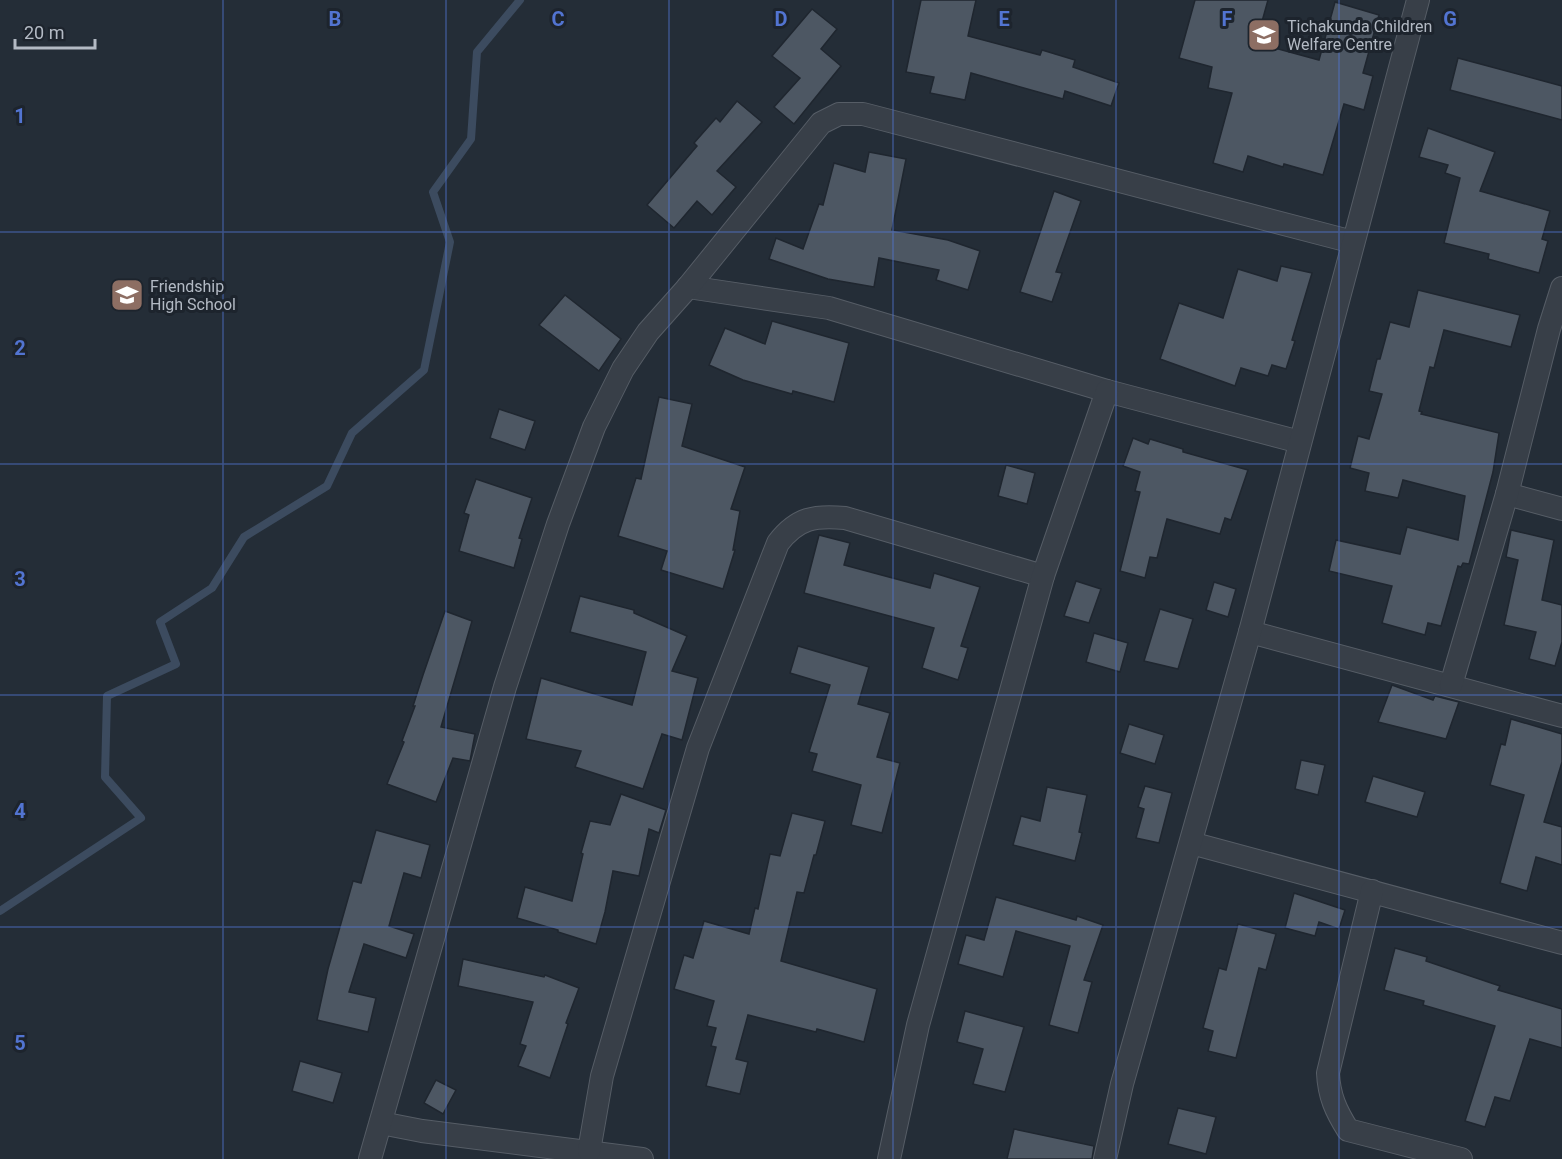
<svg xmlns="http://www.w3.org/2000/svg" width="1562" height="1159" font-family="Roboto,sans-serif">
<rect width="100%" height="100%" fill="#242d37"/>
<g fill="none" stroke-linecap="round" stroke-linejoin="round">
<polyline stroke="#3c4b5f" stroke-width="8" points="0,911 141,818 105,777 107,696 176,664 160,622 212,588 244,537 327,486 352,433 424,370 450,242 433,192 471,139 477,52 520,0"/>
</g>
<g fill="#4d5763" stroke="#1f262f" stroke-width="1.5">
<polygon points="921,0 976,0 968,36 1040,55 1042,50 1075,60 1073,67 1119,83 1111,106 1065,91 1063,99 971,73 965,100 930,93 934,77 906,72"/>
<polygon points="1195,0 1268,0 1256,43 1319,60 1335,2 1379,15 1363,73 1373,76 1364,110 1344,104 1323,175 1284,164 1283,167 1248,156 1243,172 1213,163 1232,93 1208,88 1212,67 1179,58"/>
<polygon points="812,9 837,29 821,49 841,66 794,124 774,107 800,78 772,56"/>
<polygon points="1458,58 1562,86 1562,120 1450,90"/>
<polygon points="737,101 762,122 717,171 736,187 712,215 697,201 674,228 647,205 697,146 694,143 716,118 720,122"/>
<polygon points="1428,128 1495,152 1480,191 1550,211 1542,239 1548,241 1539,273 1488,259 1489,254 1444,243 1460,178 1445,173 1448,165 1419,157"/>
<polygon points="869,152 906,159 892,230 948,240 980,251 968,290 936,280 939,270 879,258 874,287 828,279 769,259 776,238 803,249 819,204 823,205 834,163 865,172"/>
<polygon points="1054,191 1081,201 1056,272 1062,273 1052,302 1020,292"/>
<polygon points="1281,266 1312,273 1292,340 1295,341 1286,369 1272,365 1268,376 1241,368 1235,386 1160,359 1179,303 1223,318 1238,269 1277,281"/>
<polygon points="1418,290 1520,315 1511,347 1444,330 1434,368 1430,367 1419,411 1422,412 1421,414 1499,433 1493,472 1469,564 1463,563 1461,567 1458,566 1441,626 1428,623 1425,635 1382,623 1392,586 1329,571 1336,540 1400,554 1407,527 1458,540 1465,496 1403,480 1398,498 1365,491 1369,473 1350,468 1358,436 1369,439 1382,394 1369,391 1377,359 1380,359 1390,322 1409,327"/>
<polygon points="565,295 621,339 599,371 539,325"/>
<polygon points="772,321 849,343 834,402 793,391 792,394 743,380 709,365 725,328 765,344"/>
<polygon points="659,397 692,404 682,446 745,467 731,509 740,511 733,550 735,550 723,589 661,570 667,551 618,536 636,478 641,479"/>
<polygon points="499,409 535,421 525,450 490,438"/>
<polygon points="1133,438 1148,444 1150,439 1183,449 1183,452 1248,470 1231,520 1225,518 1220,534 1167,519 1157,558 1150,557 1145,578 1120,571 1140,492 1135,491 1140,472 1123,466"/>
<polygon points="1006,465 1035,473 1027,504 998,496"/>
<polygon points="476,479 532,498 519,538 522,539 514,568 459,551 469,515 464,513"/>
<polygon points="1511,530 1554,540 1542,600 1562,605 1562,642 1555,666 1529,659 1536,632 1504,625 1518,560 1506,557"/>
<polygon points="819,535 850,543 844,565 930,588 934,573 980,587 961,646 968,648 958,680 922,668 934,628 804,593"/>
<polygon points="1076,581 1101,589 1089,623 1064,616"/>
<polygon points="1214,582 1236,589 1228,617 1206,610"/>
<polygon points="580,596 634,610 634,613 687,636 672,671 698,678 682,740 662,734 643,789 575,767 581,751 526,739 541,678 632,705 646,652 570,632"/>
<polygon points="1160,609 1193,619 1178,669 1144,661"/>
<polygon points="445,611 472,621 441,727 475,734 470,761 453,758 436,802 387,784 404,742 402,741 415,706 413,706 423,675"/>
<polygon points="1094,633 1128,643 1120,672 1086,662"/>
<polygon points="798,646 869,667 858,704 890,713 877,757 900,763 882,833 851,825 861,785 812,771 817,754 809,752 830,685 790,673"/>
<polygon points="1392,685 1433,700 1435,696 1459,702 1446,739 1378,722"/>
<polygon points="1511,719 1562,734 1562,762 1544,822 1562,827 1562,865 1536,857 1527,891 1500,883 1524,795 1490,785 1501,744 1505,745"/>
<polygon points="1129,724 1164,735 1155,764 1120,753"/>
<polygon points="1301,760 1325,765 1318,795 1295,789"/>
<polygon points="1373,776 1425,792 1417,817 1365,802"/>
<polygon points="1145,786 1172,793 1159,843 1136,838 1144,809 1138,807"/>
<polygon points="1047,787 1087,795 1079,832 1082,833 1075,861 1013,845 1021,816 1040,821"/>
<polygon points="621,794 666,810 659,833 649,829 639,876 613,871 605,912 596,944 558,932 558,930 517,918 525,887 572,901 583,854 581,853 590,821 610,825"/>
<polygon points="792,813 825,821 816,855 814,855 804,893 797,892 781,961 877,989 864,1042 817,1029 816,1032 748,1015 736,1059 748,1062 740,1094 706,1086 716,1047 711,1046 716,1028 707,1026 714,1001 674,989 684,955 693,958 704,921 749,934 755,908 758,909 770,854 780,856"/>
<polygon points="376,830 430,845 421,878 404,873 389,926 414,934 406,958 364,944 349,992 376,998 368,1032 317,1020 328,969 353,881 361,883"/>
<polygon points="1294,893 1345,910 1339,929 1319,922 1315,936 1285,928"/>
<polygon points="996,897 1076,920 1077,916 1103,925 1084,980 1092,982 1078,1033 1049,1025 1070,946 1016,931 1003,977 958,964 966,935 984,940"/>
<polygon points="1238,924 1276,934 1266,970 1259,968 1236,1058 1208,1051 1213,1031 1203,1028 1219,968 1226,970"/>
<polygon points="1395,948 1427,957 1426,961 1500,986 1498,990 1562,1009 1562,1048 1530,1039 1510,1101 1495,1097 1485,1127 1465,1121 1495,1026 1423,1005 1424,1001 1384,990"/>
<polygon points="463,959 544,977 545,975 579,988 566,1023 568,1024 550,1078 518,1066 526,1046 520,1044 533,1002 458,986"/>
<polygon points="965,1011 1024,1027 1005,1092 973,1084 983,1049 957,1042"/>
<polygon points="300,1061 342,1073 333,1103 292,1091"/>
<polygon points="436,1080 456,1090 443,1114 424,1103"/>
<polygon points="1178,1108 1216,1117 1206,1154 1168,1144"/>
<polygon points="1014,1129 1094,1146 1092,1159 1007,1159"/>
</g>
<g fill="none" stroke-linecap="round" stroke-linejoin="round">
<defs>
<g id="minor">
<polyline points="688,287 829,308 1107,391 1300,442"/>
<polyline points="1507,494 1562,509"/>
<polyline points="1250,632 1562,716"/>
<polyline points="1451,685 1507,494 1549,329 1562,288"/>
<polyline points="1191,843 1562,943"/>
<path d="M1372 891 1328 1073C1329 1096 1336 1111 1348 1130L1461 1159"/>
<polyline points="381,1123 422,1131 642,1159"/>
<path d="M589 1151 602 1076 698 748 778 543C797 518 815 515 845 518L1043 576"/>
<polyline points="370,1159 505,687 558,524 594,427 623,369 648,332 688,287 821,123 839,114 863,114 1353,242"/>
<polyline points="889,1159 918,1025 1043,576 1107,391"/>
<polyline points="1105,1159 1122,1084 1250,632 1418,0"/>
</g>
</defs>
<use href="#minor" stroke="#565d66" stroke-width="24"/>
<use href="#minor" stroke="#383f48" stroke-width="22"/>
</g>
<path fill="none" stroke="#5274d1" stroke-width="1.5" stroke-opacity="0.55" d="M223 0V1159M446 0V1159M669 0V1159M893 0V1159M1116 0V1159M1339 0V1159M0 232H1562M0 464H1562M0 695H1562M0 927H1562"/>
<defs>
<symbol id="school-square" viewBox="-11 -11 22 22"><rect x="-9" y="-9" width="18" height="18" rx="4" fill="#8d6e63" stroke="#1d242d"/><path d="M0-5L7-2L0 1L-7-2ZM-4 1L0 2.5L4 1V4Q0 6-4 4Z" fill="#fff"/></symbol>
</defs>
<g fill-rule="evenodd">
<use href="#school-square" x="1245" y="16" width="38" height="38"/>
<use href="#school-square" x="108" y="276" width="38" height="38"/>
</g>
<g text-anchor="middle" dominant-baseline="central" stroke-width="6" stroke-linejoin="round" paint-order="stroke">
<g font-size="16" fill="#b3bac4" stroke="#1d242d" text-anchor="start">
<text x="1287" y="26">Tichakunda Children<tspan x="1287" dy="18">Welfare Centre</tspan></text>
<text x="150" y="286">Friendship<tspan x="150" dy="18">High School</tspan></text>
</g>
</g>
<g font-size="20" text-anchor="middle" font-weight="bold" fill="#5274d1" stroke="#1d242d" stroke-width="6" stroke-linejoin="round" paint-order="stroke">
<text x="335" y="26">B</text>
<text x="558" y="26">C</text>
<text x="781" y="26">D</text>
<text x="1004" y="26">E</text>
<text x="1227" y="26">F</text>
<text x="1450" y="26">G</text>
<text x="20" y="123">1</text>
<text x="20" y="355">2</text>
<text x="20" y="586">3</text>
<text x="20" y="818">4</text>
<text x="20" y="1050">5</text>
</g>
<path d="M15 39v9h80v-9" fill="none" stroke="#b3bac4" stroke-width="3"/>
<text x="24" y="39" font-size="18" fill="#b3bac4" stroke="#1d242d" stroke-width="4.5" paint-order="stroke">20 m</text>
</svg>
